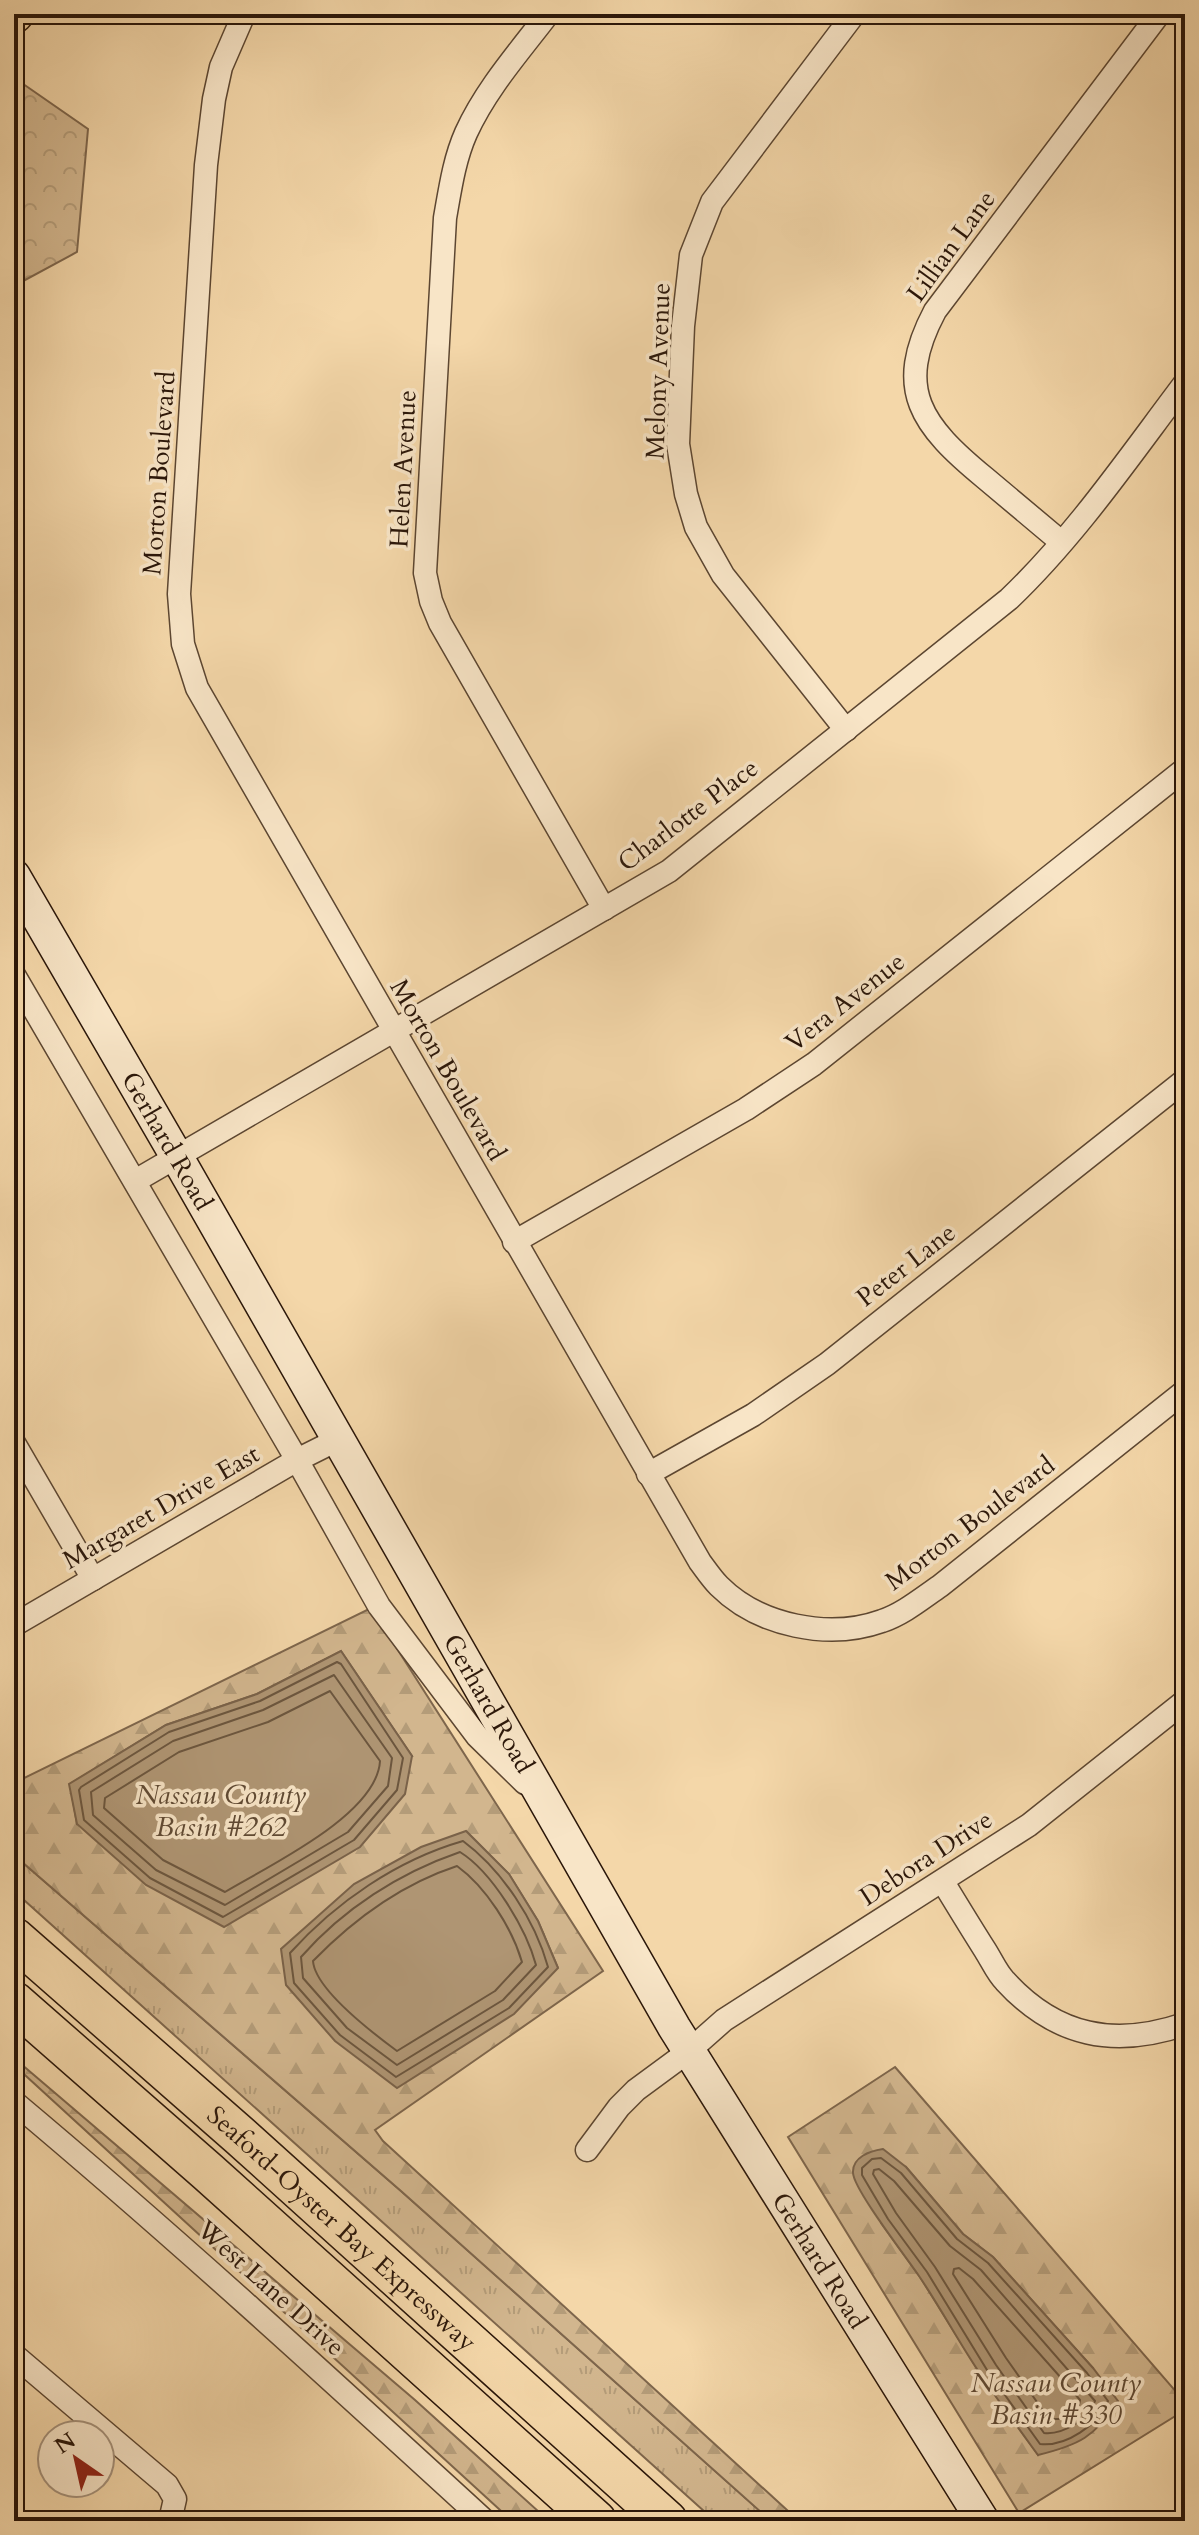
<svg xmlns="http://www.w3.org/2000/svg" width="1199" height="2535" font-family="Cardo,serif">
<defs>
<pattern id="grass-tufts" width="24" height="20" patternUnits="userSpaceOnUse" patternTransform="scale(2)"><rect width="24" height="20" fill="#d2b68e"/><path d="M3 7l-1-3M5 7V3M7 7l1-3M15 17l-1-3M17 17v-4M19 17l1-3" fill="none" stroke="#b49c79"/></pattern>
<pattern id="forest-firs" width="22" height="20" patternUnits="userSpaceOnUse" patternTransform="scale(2)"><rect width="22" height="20" fill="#d2b68e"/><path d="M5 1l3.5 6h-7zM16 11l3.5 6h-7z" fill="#b49c79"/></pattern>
<pattern id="park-crowns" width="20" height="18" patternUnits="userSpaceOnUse" patternTransform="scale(2)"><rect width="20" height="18" fill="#d2b68e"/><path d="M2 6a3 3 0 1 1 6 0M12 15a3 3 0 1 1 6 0" fill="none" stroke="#b49c79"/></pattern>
</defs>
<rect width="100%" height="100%" fill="#f4d7a9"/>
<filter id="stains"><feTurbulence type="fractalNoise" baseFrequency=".0025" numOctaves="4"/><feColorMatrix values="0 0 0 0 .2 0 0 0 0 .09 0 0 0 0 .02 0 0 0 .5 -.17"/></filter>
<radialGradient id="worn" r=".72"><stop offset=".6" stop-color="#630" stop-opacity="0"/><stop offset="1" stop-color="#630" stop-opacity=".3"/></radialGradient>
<polygon fill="url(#grass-tufts)" stroke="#7e664c" stroke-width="2" points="14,1855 401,2191 771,2521 715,2521 14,1891"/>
<g fill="url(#forest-firs)" stroke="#7e664c" stroke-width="2" fill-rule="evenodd">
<path d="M371 1608 603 1971 375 2130 383 2141 799 2521H771L401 2191 14 1855V1783ZM341 1651 412 1756 77 1824 70 1784 166 1725 257 1694ZM466 1831 509 1874 538 1921 558 1968Z"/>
<polygon points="14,2058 415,2400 549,2521 512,2521 14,2065"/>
<path d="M895 2067 1185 2402V2410L1019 2513 788 2137ZM906 2167 963 2234 993 2257 1093 2368 1038 2455 981 2375 920 2277 881 2223Z"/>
</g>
<polygon fill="url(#park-crowns)" stroke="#7e664c" stroke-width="2" points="16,79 88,129 77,252 14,286 14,81"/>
<g fill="#af9573" stroke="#7a6249" stroke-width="2">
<polygon points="341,1651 412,1756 405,1794 360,1847 224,1927 146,1885 77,1824 69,1784 166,1725 257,1694"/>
<polygon points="466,1831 509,1874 538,1921 558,1968 514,2014 397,2088 335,2041 286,1985 281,1949 354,1884 421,1847"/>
<path d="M883 2149 906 2167 963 2234 993 2257 1093 2368 1118 2401C1095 2437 1079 2445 1038 2455 1019 2429 999 2402 981 2375 959 2343 941 2308 919 2276 907 2258 854 2190 853 2173 852 2157 870 2151 883 2149Z"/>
</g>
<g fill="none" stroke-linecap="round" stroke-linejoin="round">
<g stroke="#6c563e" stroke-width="2">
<polygon points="337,1662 341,1664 403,1758 397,1790 354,1840 223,1917 150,1878 84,1820 79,1790 81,1787 169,1732 260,1701"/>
<polygon points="334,1675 392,1758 388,1786 348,1832 225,1905 156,1870 93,1815 91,1792 173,1741 263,1710"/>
<path d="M330 1691 380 1761C377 1815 268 1866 225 1892L163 1860 104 1808 105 1798 179 1752 268 1722Z"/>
<path d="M463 1841C502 1870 535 1920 548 1967L509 2008 396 2077 340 2035 294 1983 290 1953C336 1902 397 1860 463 1841Z"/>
<path d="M460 1852C492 1872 526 1928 536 1965L503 2000 397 2065 347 2028 303 1978 301 1957C343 1909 399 1873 460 1852Z"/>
<path d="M457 1866C486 1887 512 1928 522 1962L495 1991 397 2051C374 2034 315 1989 313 1961 353 1920 402 1884 457 1866Z"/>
<path d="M872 2159 881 2158 901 2173 957 2239 988 2263 1087 2373 1108 2401C1098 2425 1066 2447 1040 2444L987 2370 927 2272 888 2219 862 2175V2168Z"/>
<path d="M879 2169 894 2181 950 2246 981 2270 1095 2401C1089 2419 1063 2435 1044 2433L996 2365 935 2267 896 2213 873 2174 874 2170Z"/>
<polygon points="959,2268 973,2279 1070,2388 1080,2400 1079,2405 1059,2419 1049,2419 1006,2358 953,2274 954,2269"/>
</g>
<defs>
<g id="street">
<path d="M244 14 221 67 214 99 206 165 179 594 183 644 197 688 700 1562C706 1570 712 1579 719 1586 759 1626 829 1640 882 1621 903 1614 921 1599 940 1586L1185 1391"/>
<path d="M548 14C519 52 486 89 466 133 454 160 450 190 445 218L425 573 431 601 440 623 604 909"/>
<path d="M1060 541C1035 520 1010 499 985 478 922 426 893 390 935 311L1159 14"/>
<polyline points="846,730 723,575 696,527 686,494 678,444 683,326 691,255 712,202 854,14"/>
<polyline points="14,975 297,1460 379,1606 477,1736 525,1783"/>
<path d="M135 1181 669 871 1009 599C1076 535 1129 457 1185 383"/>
<polyline points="514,1242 746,1109 814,1064 1185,769"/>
<polyline points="14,1443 93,1579"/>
<polyline points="648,1474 753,1415 827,1364 1185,1080"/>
<polyline points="14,1625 297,1460 337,1440"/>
<path d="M943 1882C957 1905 971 1928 985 1950 992 1961 997 1973 1005 1981 1056 2037 1115 2048 1185 2024"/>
<path d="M14 2102C175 2237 330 2379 485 2521"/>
<polyline points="587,2150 619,2107 636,2090 689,2051 724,2020 1029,1825 1185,1701"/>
<polyline points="14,2355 167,2485 175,2499 170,2521"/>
</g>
<g id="secondary">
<path id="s1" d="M14 876 177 1157 674 2027 983 2521"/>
</g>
<polyline id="primary" points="14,15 15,14"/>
<g id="highway">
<path id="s2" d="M14 1938 240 2136 667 2521"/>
<polyline points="14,2002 208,2172 596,2521"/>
</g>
</defs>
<use href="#street" stroke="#5c4631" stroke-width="25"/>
<use href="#secondary" stroke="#2a1609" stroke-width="35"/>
<use href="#primary" stroke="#2a1609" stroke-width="39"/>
<use href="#highway" stroke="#2a1609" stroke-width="43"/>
<use href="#street" stroke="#f8e5c7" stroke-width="22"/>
<use href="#secondary" stroke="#f8e5c7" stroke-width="32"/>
<use href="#primary" stroke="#f4d7a9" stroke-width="36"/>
<use href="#highway" stroke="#f4d7a9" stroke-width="40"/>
</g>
<g text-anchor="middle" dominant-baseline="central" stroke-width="7" stroke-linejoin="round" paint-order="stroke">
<g font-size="26" fill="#2a1609" stroke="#f8e5c7">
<text transform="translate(951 246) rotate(-54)">Lillian Lane</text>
<text transform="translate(658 371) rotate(-88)">Melony Avenue</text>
<text transform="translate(403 469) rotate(-87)">Helen Avenue</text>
<text transform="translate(159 473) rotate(-86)">Morton Boulevard</text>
<text transform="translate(688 815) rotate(-37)">Charlotte Place</text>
<text transform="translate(845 1002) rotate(-38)">Vera Avenue</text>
<text transform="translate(448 1070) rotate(60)">Morton Boulevard</text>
<text stroke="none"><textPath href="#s1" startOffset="306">Gerhard Road</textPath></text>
<text transform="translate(906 1265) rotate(-38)">Peter Lane</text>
<text transform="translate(161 1507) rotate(-30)">Margaret Drive East</text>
<text transform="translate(970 1523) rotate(-37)">Morton Boulevard</text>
<text stroke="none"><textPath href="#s1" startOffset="954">Gerhard Road</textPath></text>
<text transform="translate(926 1858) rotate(-33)">Debora Drive</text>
<text stroke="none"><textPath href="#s2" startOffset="438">Seaford-Oyster Bay Expressway</textPath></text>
<text stroke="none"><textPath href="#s1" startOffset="1602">Gerhard Road</textPath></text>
<text transform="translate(271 2288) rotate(42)">West Lane Drive</text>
</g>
<g font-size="28" font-style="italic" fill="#5f4933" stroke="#f8e5c7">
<text x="221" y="1795">Nassau County<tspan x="221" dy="32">Basin #262</tspan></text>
<text x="1056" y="2383">Nassau County<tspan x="1056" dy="32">Basin #330</tspan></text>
</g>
</g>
<rect width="1199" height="2535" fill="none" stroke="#f4d7a9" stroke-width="48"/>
<rect x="16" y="16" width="1167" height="2503" fill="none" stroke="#2a1609" stroke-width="4"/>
<rect x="24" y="24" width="1151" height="2487" fill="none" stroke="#2a1609" stroke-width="2"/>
<g transform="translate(76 2459) rotate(326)"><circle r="38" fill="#f8e5c7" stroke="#a6927b" stroke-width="2"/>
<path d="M0-6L14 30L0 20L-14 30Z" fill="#8f2418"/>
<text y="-12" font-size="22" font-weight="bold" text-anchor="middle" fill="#2a1609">N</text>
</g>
<rect width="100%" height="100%" filter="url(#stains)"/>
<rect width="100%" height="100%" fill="url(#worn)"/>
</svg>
